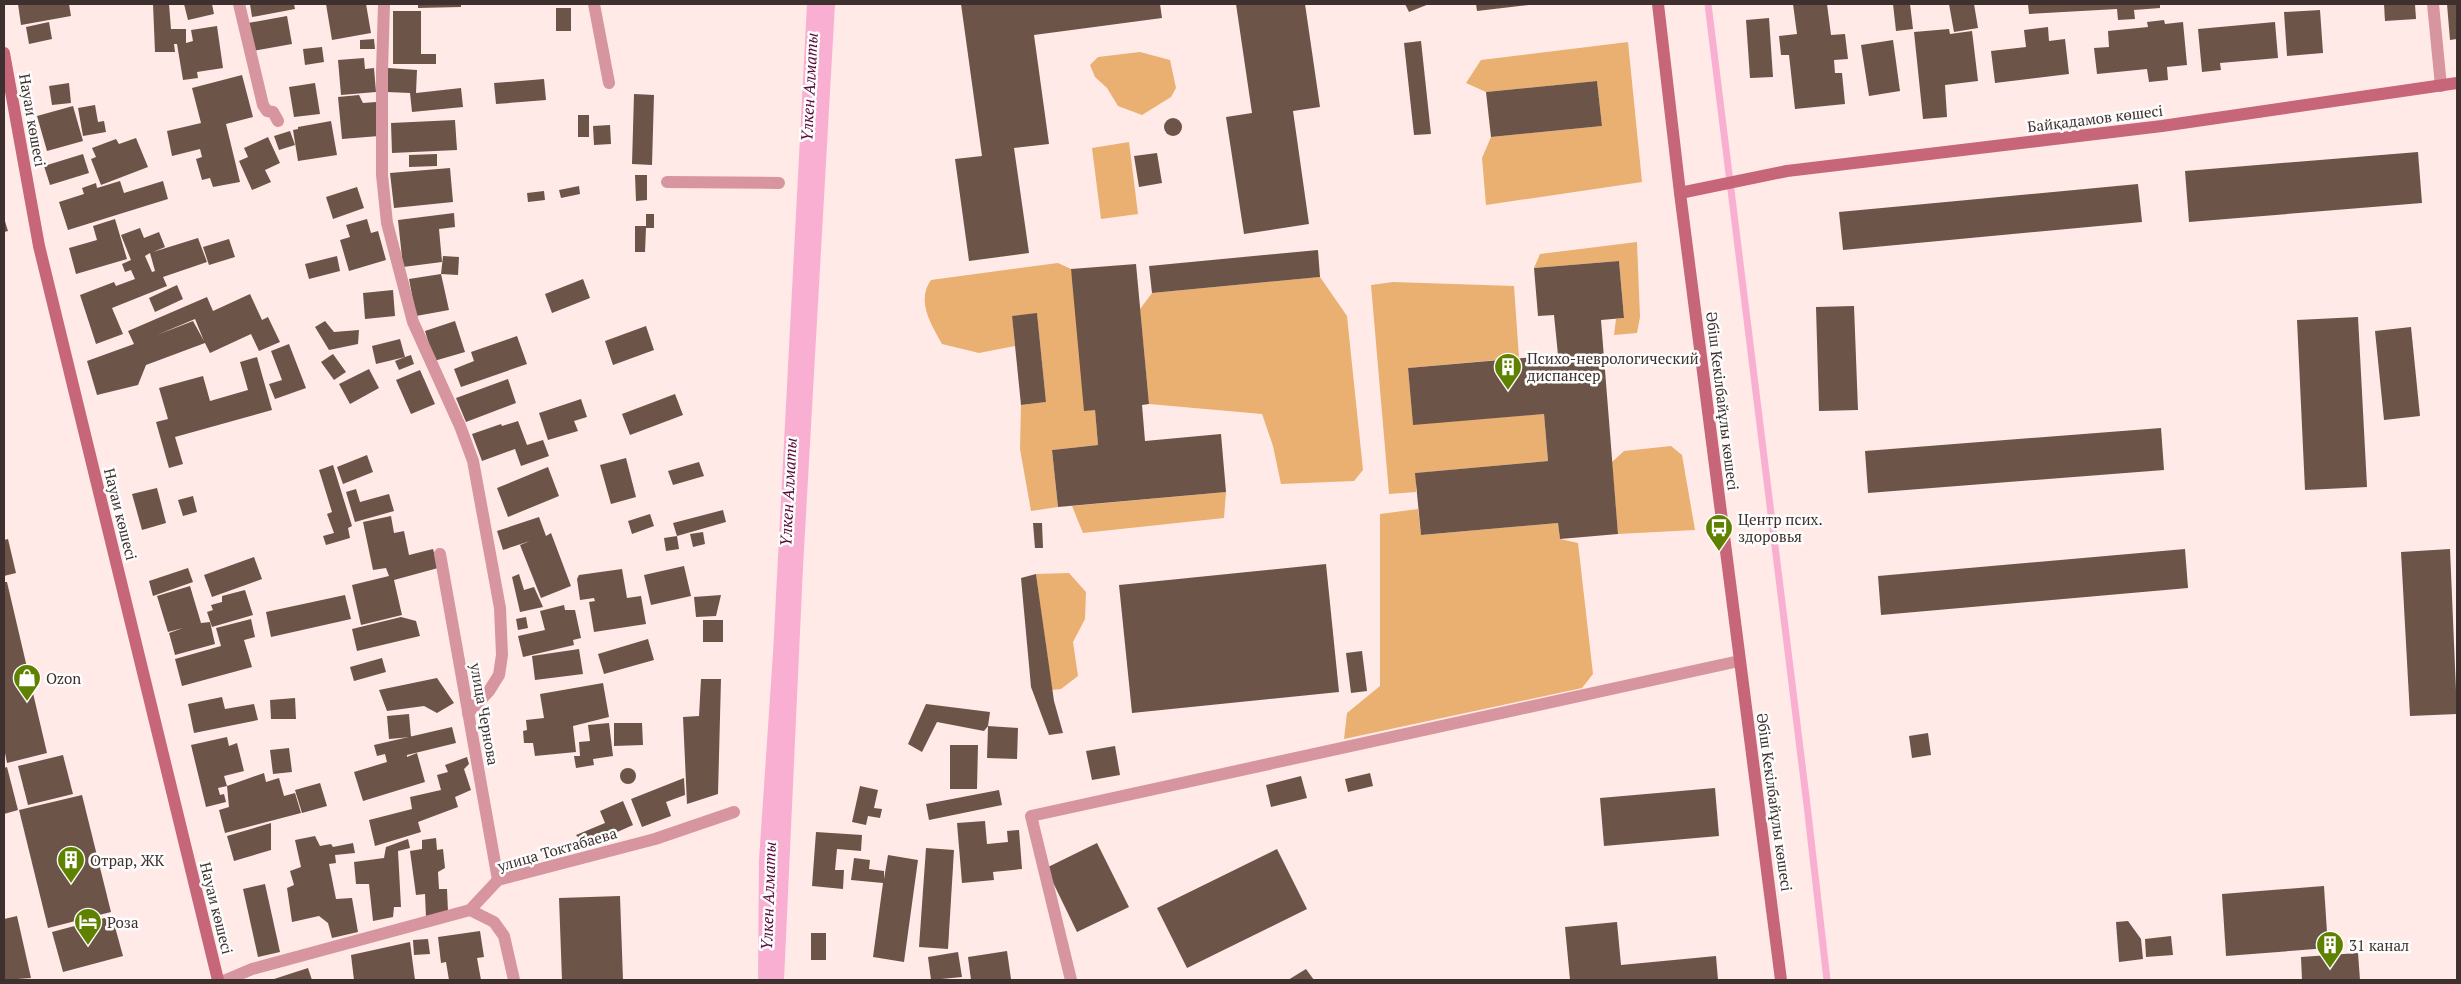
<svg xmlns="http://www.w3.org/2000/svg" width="2461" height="984" font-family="'PT Serif',serif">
<rect width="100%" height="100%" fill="#ffeae7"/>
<g fill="#e9b071">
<polygon points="1628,42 1642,182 1486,205 1482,158 1491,137 1602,126 1597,81 1486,92 1466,83 1481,60"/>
<polygon points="1140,52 1170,60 1176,88 1171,97 1142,115 1118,106 1107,88 1095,77 1090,65 1098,57"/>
<polygon points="1129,142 1138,214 1101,219 1092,148"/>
<polygon points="1637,242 1640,317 1637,333 1614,335 1616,319 1624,318 1619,261 1534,268 1540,254"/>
<path d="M1058 263 1071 269 1095 410 1098 445 1052 450 1058 507 1031 511 1020 449 1021 405 1046 402 1037 314 1012 316 1015 346 979 353 942 344C931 324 916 301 931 280Z"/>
<polygon points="1320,277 1347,316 1363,470 1354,481 1281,484 1273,446 1262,414 1149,404 1140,309 1152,293"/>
<polygon points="1393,282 1514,286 1519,358 1408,368 1413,424 1544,414 1548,461 1416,473 1416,492 1389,494 1371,285"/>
<polygon points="1671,446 1682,455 1695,530 1618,534 1612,462 1624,451"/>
<polygon points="1226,492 1224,518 1083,533 1072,506"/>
<polygon points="1418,509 1421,535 1558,523 1560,539 1578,543 1593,674 1582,688 1344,739 1347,713 1380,686 1380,514"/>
<polygon points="1069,573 1086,592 1085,619 1073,642 1078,676 1061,689 1052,690 1036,574"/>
</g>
<polygon fill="#f9afd1" points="807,4 835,4 803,567 784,980 758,980 759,860 773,653"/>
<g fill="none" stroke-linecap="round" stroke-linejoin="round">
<polyline stroke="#f9afd1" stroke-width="7" points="1708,4 1807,805 1827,980"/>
</g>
<g fill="#6d5448" fill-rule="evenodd">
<polygon points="18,4 69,4 71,16 21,25"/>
<polygon points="153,4 169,4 171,29 186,29 186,43 193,41 191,30 217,26 223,68 197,72 198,78 183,80 177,44 174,44 175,52 155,52"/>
<polygon points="184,4 212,4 214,14 188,20"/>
<polygon points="250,4 294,4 295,9 252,17"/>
<polygon points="326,4 366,4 371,33 332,40"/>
<polygon points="418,4 461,4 461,7 418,8"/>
<polygon points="961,4 1160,4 1162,18 1034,35 1049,144 1014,148 1029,253 969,261 955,159 982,156"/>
<polygon points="1236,4 1305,4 1320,107 1293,111 1309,224 1244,234 1226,117 1252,113"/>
<polygon points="1405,4 1429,4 1409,12"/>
<polygon points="1476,4 1529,4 1529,5 1477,11"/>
<polygon points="1793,4 1827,4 1831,35 1845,34 1848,59 1834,60 1835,73 1842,73 1845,104 1795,109 1789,55 1781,55 1779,36 1797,34"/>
<polygon points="1893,4 1910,4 1913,29 1896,31"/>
<polygon points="1949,4 1974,4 1978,28 1954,32"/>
<polygon points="2028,4 2160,4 2160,8 2134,10 2135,19 2118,20 2117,9 2029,14"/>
<polygon points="2384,4 2415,4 2416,19 2385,21"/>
<polygon points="2447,4 2457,4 2457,39 2450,40"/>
<rect x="556" y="8" width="15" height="23"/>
<polygon points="2320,10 2323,53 2287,56 2284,12"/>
<polygon points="393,11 421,11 421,54 436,54 436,64 393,64"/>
<polygon points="287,16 292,44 253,51 248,23"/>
<polygon points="1769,18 1773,77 1750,78 1746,20"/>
<polygon points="2164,20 2165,24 2183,22 2187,65 2167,67 2168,80 2149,82 2147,69 2097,74 2094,48 2109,47 2108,31 2148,27 2147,22"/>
<polygon points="49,22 52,39 29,44 26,27"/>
<polygon points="2275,22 2278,58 2220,63 2221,70 2202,72 2198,29"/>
<polygon points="2048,27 2049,41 2065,39 2069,74 1995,83 1991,51 2026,47 2024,30"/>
<polygon points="1949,29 1950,34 1972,31 1978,81 1945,85 1947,117 1923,119 1914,32"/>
<polygon points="374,39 375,49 360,49 360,40"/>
<polygon points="1893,40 1900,91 1869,96 1861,45"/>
<polygon points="1421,41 1431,134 1414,135 1404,43"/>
<polygon points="322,47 324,62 305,65 303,49"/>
<polygon points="364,58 365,69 374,68 376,92 341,95 338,60"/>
<polygon points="388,68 417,70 416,93 461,88 463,107 412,112 410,93 387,92"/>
<polygon points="242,75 253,117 226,124 240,182 213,187 210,178 202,180 196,159 202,157 200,149 172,156 167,131 201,123 192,88"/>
<polygon points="544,79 546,100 496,104 494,83"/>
<polygon points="1597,81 1602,126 1491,137 1486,92"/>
<polygon points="69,83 71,103 52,105 49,86"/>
<polygon points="315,83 320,114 294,117 289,87"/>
<polygon points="634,94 654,95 652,165 632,164"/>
<polygon points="359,95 363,103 376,102 379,136 342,139 338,97"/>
<polygon points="95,105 98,122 104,121 106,132 83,136 78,108"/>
<polygon points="73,106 83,141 47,151 37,116"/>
<rect x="578" y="115" width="11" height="22"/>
<circle cx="1173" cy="127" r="9"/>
<polygon points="455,120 457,150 392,153 391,123"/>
<polygon points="331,121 337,155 298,161 293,130 298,129 298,127"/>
<polygon points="610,125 611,144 594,145 593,126"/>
<polygon points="290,131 295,145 279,150 274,136"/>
<polygon points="268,137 280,163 265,170 271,182 252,190 239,161 248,157 244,148"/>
<polygon points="136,138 148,167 101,185 91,159 96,157 92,148 116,139 119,144"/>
<polygon points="2418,152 2422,203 2189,222 2185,171"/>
<polygon points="1157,153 1162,183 1139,187 1134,156"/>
<polygon points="83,154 89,173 50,185 44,166"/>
<polygon points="437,154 437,166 409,167 409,155"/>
<polygon points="450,168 453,202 394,208 390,173"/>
<polygon points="635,175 647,175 647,200 636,201"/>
<polygon points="120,181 124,193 163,181 168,199 68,230 59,202 84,194 82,188 96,183 97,188"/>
<polygon points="2138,184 2142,222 1843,250 1839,212"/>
<polygon points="579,186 580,194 561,198 559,190"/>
<polygon points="357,187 364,208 333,219 326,197"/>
<polygon points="544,191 545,200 528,202 527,193"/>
<polygon points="454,213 455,227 439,229 442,262 403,267 398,220"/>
<polygon points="646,214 654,214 654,228 646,228 645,252 635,252 635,226 646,226"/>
<polygon points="4,218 8,231 4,232"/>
<polygon points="115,219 127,259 76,274 69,248 97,240 93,226"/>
<polygon points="367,219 371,233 378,231 386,260 349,271 340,240 350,237 346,225"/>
<path d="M140 228 144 238 159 232 165 247 153 252 198 238 207 262 163 277 167 286 112 308 123 334 96 344 80 295 114 282 116 286 135 279 131 270 125 272 122 264 131 260 121 235ZM150 253 155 271 152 272 145 256Z"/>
<polygon points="229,239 235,257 209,265 203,247"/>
<polygon points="1318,250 1320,277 1152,293 1149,266"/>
<polygon points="337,256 340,271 309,279 305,264"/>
<polygon points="443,256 459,257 458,275 441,274"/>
<polygon points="1619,261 1624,318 1601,320 1618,534 1560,539 1558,523 1421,535 1415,473 1548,461 1544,414 1413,425 1408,368 1558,355 1554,315 1538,316 1534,268"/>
<polygon points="1136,264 1149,404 1142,405 1145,441 1221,434 1226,492 1058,507 1052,450 1098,445 1095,410 1084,411 1071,269"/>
<polygon points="441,274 449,310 416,316 409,279"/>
<polygon points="583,279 590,298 552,313 545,294"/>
<polygon points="177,285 183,299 155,312 149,298"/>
<polygon points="393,290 395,316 365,319 363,293"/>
<path d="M250 294 262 320 268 317 280 342 259 351 251 334 210 353 205 343 146 365 138 385 97 395 87 361 134 344 128 331 207 297 213 311ZM195 319 204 341 193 321 157 335Z"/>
<polygon points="1854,306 1858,410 1819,411 1816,307"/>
<polygon points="1037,313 1046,402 1021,405 1012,316"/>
<polygon points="2358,317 2367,487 2305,490 2297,320"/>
<polygon points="325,321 334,332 359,330 358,344 329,350 315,327"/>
<polygon points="455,321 465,352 434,361 425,331"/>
<polygon points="646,326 654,350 613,365 605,341"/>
<polygon points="2411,327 2420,416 2384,420 2375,331"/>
<polygon points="517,336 527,364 461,387 454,369 474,361 471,352"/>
<polygon points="400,339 405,357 411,355 414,364 399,370 395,361 405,357 376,364 372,346"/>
<polygon points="289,344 306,388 275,399 269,384 282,380 271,351"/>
<polygon points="333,354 346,372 334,380 321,362"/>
<polygon points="257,357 272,410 175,437 183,464 169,468 156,422 168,419 159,388 203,376 210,401 248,390 240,362"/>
<polygon points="369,369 379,388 350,404 339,384"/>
<polygon points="420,370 435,404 411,414 396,380"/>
<polygon points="508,379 516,403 466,422 456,398"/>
<polygon points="675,394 683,415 630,435 622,414"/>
<polygon points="581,399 587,417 574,421 578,431 548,440 539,413"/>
<polygon points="518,421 527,445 543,440 549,456 521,466 515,449 482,461 472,434 501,424 502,426"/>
<polygon points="2161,428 2164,470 1868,493 1865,451"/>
<polygon points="367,455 373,472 343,484 337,467"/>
<polygon points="626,458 636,497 611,504 600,465"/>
<polygon points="699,462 704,476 673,485 668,471"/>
<polygon points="333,465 352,526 348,528 350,538 326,545 323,536 334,533 327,514 332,512 319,470"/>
<polygon points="548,467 559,496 508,517 497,488"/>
<polygon points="157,488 166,523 142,530 132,494"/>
<polygon points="356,489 360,502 389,494 394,511 355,522 346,492"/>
<polygon points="193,496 197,512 183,516 178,500"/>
<polygon points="723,510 726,522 677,536 673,523"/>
<polygon points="650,514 654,526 632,534 628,521"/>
<polygon points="391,516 394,533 404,531 409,555 433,549 438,568 394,580 402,615 361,625 352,585 389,576 386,568 373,570 363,522"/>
<polygon points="539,517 546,536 551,533 571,586 541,598 520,545 530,541 503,550 497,531"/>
<polygon points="1033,523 1042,523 1043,548 1035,548"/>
<polygon points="703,532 705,544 693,547 690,534"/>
<polygon points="677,536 679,549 666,551 664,538"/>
<polygon points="8,539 16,573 4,576 4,540"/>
<polygon points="2185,549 2188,588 1881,615 1878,576"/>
<polygon points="2450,549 2457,714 2410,716 2401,552"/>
<polygon points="254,557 262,579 212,597 204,575"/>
<polygon points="1326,564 1339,692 1132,713 1119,585"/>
<polygon points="684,566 691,596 651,605 644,575"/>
<polygon points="188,568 193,582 153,596 149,581"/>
<polygon points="622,569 627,598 641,596 646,624 594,632 589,602 595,601 594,598 580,600 577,579 579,575"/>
<polygon points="519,574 524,590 534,587 543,607 520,612 512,577"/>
<polygon points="1036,574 1054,701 1063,733 1049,735 1031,687 1021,578"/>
<polygon points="4,582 7,582 47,753 7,763 4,748"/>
<polygon points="190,586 201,623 210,622 215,644 175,655 169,633 183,628 168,632 157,596"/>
<polygon points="245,590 253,615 212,627 207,612 213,610 211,605 222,602 222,596"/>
<polygon points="345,595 351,619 271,637 266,612"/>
<polygon points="721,595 716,616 696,617 694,597"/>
<polygon points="564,605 565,610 575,610 581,638 573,640 574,645 523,657 518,636 545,630 540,611"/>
<polygon points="401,617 416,621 420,636 357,651 352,629"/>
<polygon points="526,617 528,628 518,630 516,619"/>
<polygon points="251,619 255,637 244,640 252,667 182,686 175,659 221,646 216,628"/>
<rect x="703" y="620" width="20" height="22"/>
<polygon points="648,639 654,660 604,674 598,654"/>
<polygon points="579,649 583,674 535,680 532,656"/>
<polygon points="1362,651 1367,691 1351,693 1346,653"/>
<polygon points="382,658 386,672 354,681 350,667"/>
<polygon points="437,678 454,703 437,713 424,706 387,711 379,690"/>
<polygon points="701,679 721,679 718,794 687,804 683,717 699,716"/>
<polygon points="603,683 609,717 573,726 576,752 535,756 533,743 524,743 523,731 527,730 526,720 544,718 540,694"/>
<polygon points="222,697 225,709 254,704 258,720 194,733 188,704"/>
<polygon points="295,698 296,719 271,719 270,700"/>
<polygon points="926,704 990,712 988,726 984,731 937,722 922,752 908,744"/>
<polygon points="409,714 411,737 389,739 387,716"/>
<polygon points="609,723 613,756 593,759 594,765 576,768 574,756 580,756 579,742 590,741 588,725"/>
<polygon points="614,723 642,723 643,745 614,746"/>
<polygon points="988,726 1018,728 1017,759 987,758"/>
<polygon points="452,727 456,743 407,755 407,757 417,753 425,782 363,801 354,772 387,762 385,754 377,756 374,745"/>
<polygon points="1928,733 1931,755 1912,758 1909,736"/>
<polygon points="227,737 229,746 237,743 244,771 224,776 227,786 218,788 220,795 224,794 226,802 206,807 191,745"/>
<polygon points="950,745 978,745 977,789 950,789"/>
<polygon points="1115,746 1120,775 1092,780 1086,751"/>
<polygon points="289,748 292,772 273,774 270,750"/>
<polygon points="63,755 73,794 28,805 18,766"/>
<polygon points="467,757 469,764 464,769 471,790 455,797 458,807 418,822 421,832 375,846 369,820 412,809 410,797 441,790 437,775 448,772 445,765"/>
<polygon points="7,767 18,810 4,814 4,768"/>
<circle cx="628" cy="776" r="8"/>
<polygon points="264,773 266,782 279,778 284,796 295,793 301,813 225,833 219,810 229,807 227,786"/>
<polygon points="1370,773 1373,786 1348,792 1345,779"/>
<polygon points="1301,776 1307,798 1271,807 1266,785"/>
<polygon points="684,778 685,795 666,802 671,816 642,827 631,799"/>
<polygon points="320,783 327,806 302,813 295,790"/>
<polygon points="860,786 878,790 874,808 882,809 880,818 868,816 866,825 852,822"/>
<polygon points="1715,788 1719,836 1604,846 1600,798"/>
<polygon points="999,790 1002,805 929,820 926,804"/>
<polygon points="82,795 111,912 48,928 19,810"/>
<polygon points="623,801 633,825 586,846 576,835 605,823 600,811"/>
<polygon points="985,821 987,844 1008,842 1007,831 1019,830 1022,869 993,872 994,880 962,883 957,823"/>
<polygon points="271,823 271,850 234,861 227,836"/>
<polygon points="816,832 862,835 861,851 837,849 835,870 844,870 843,889 812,886"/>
<polygon points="315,836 320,846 331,844 333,847 353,843 355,853 335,855 336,863 329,864 336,899 352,898 358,932 332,938 328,923 319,916 292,922 287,888 294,885 290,871 301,867 295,840"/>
<polygon points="436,838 437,850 443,849 445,868 438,872 439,889 447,889 448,912 426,918 425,894 416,895 410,851 422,849 422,840"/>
<polygon points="408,839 410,848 398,851 401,907 394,907 393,917 373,921 369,884 356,884 354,862 384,858 386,847"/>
<polygon points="1097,843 1129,907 1077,932 1046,868"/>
<polygon points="926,848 954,850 948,949 919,947"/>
<polygon points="1277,849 1307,909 1187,968 1157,908"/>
<polygon points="888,855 918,860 904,962 873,957 883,883 851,880 854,858 870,860 869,869 884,871 884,879"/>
<polygon points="265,884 280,952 258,957 243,889"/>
<polygon points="2324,886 2328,948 2226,956 2222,894"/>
<polygon points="620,896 623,980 562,980 559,898"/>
<polygon points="17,916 31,978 4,980 4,919"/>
<polygon points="112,916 123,956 63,972 52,932"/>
<polygon points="2128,921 2141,939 2143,959 2119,962 2116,922"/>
<polygon points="1617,922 1621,965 1716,956 1718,980 1570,980 1565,927"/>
<polygon points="480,931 484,957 477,958 481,980 449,980 446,962 441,963 438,937"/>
<rect x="811" y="933" width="15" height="27"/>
<polygon points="2171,936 2173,955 2146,957 2145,939"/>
<polygon points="428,939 430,954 414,955 413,940"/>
<polygon points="410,942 415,980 354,980 351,955"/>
<polygon points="1007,951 1011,979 971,980 968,957"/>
<polygon points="958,952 962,977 931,980 928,957"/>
<polygon points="2358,953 2360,980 2302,980 2301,957"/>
<polygon points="308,968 312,980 271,980"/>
<polygon points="1306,969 1314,980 1288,980"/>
</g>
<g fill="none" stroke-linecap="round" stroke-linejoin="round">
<g stroke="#d7959f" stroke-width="12">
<polyline points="239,4 263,105 267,111 273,112 278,121"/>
<polyline points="384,4 382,72 382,175 387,223 413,322 460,426 473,461 500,608 502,655 499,675 489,691 468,713"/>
<polyline points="594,4 609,83"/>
<polyline points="2433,4 2441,86"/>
<polyline points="667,182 779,183"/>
<polyline points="440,554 498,880"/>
<polyline points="470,910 494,922 504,936 514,980"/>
<polyline points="226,980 252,969 470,910 498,880 655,839 734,812"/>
<polyline points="1071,980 1031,816 1739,661"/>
</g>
<g stroke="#c66678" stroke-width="12">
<polyline points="1658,4 1680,193 1781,980"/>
<polyline points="4,53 39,246 218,980"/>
<polyline points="1680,193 1787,171 2162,126 2457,83"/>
</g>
</g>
<defs>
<symbol id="building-pin" viewBox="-11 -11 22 30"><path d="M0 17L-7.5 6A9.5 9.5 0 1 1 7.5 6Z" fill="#5e8200" stroke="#fcfdfc"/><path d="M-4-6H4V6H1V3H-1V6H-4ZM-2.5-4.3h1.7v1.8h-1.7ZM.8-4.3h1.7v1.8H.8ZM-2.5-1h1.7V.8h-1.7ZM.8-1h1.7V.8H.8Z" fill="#fff"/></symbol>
<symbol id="bus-pin" viewBox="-11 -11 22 30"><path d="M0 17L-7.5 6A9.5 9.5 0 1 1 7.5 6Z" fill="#5e8200" stroke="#fcfdfc"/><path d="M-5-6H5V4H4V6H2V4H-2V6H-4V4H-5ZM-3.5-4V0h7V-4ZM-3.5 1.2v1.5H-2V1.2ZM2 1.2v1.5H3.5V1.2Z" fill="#fff"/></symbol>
<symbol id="shop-pin" viewBox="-11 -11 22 30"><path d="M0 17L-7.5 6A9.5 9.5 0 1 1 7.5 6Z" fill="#5e8200" stroke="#fcfdfc"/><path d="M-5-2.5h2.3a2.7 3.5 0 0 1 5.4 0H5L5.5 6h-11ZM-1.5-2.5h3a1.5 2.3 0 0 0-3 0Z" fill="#fff"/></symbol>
<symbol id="hotel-pin" viewBox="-11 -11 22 30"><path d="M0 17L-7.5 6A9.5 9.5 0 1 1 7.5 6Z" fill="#5e8200" stroke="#fcfdfc"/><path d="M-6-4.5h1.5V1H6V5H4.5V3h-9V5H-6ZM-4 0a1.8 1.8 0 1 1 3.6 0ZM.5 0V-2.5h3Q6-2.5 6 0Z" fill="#fff"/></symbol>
</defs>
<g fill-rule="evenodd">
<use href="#building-pin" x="1492" y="351" width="32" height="43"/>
<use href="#bus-pin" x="1703" y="512" width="32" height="43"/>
<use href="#shop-pin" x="11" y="662" width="32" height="43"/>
<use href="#building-pin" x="55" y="844" width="32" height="43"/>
<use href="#hotel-pin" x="72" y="906" width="32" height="43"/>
<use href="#building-pin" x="2314" y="929" width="32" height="43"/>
</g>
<g text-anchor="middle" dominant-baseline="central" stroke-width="5" stroke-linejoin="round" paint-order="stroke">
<g font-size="15" fill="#3d302e" stroke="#fcfdfc">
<text transform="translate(2095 118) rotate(-7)">Байқадамов көшесі</text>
<text transform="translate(33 120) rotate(80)">Науаи көшесі</text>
<text transform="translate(1723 401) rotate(83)">Әбіш Кекілбайұлы көшесі</text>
<text transform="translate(121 514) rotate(76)">Науаи көшесі</text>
<text transform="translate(485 714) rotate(80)">улица Чернова</text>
<text transform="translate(1775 802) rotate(82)">Әбіш Кекілбайұлы көшесі</text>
<text transform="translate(557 849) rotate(-16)">улица Токтабаева</text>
<text transform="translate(217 908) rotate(76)">Науаи көшесі</text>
</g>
<g font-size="15" fill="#3d302e" stroke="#fcfdfc" text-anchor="start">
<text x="1527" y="358">Психо-неврологический<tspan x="1527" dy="17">диспансер</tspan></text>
<text x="1738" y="519">Центр псих.<tspan x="1738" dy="17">здоровья</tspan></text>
<text x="46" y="678">Ozon</text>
<text x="90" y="860">Отрар, ЖК</text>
<text x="107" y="922">Роза</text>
<text x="2349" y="945">31 канал</text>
</g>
<g font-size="16" font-style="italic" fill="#570738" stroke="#fcfdfc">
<text transform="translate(809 87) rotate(-87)">Үлкен Алматы</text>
<text transform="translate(788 492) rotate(-87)">Үлкен Алматы</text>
<text transform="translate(768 896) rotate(-88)">Үлкен Алматы</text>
</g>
</g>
<rect width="2461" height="984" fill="none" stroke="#3d302e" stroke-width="10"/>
</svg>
